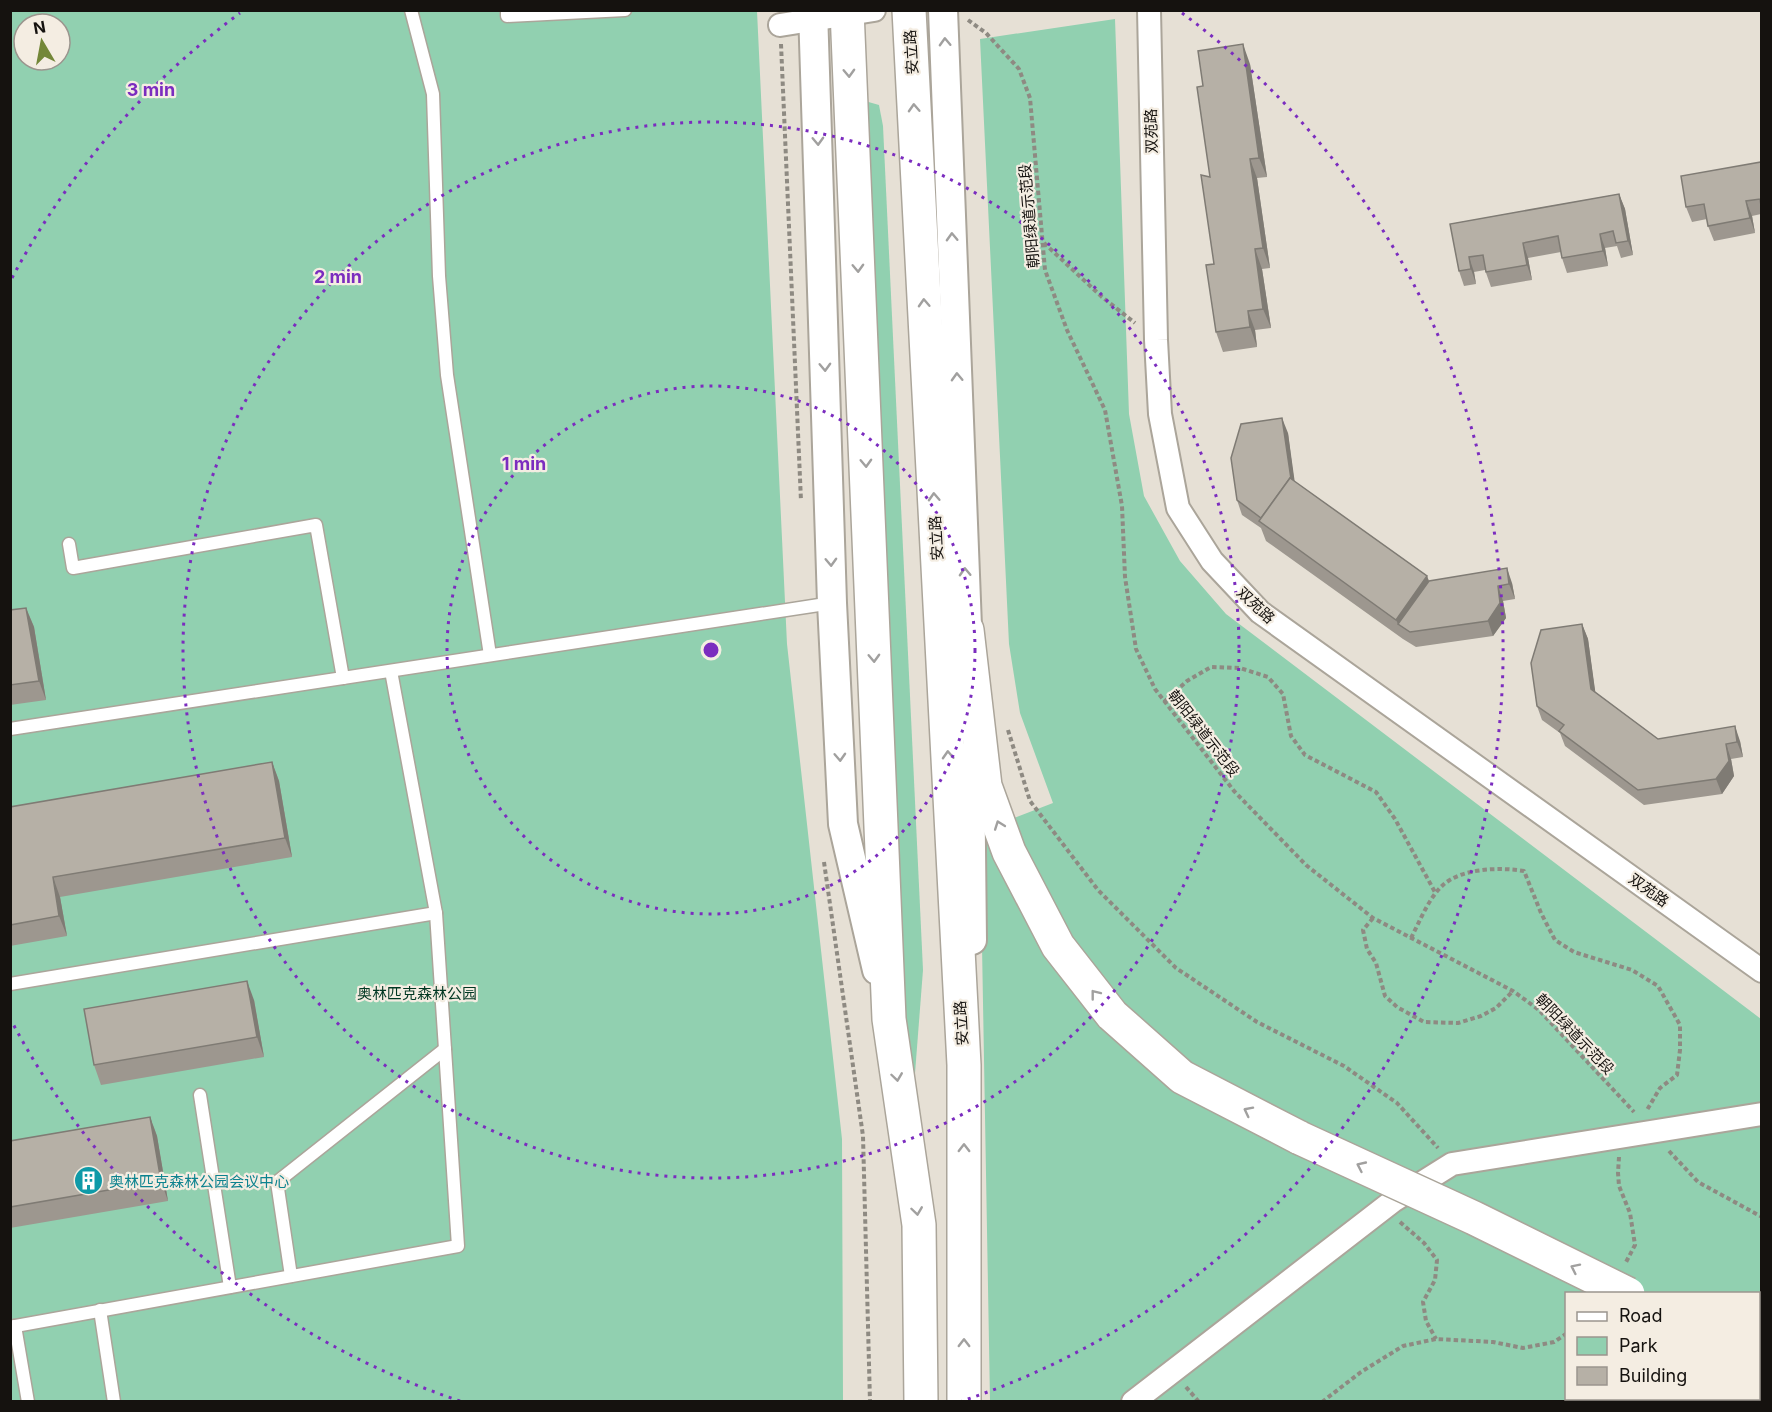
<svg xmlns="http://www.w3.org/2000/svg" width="1772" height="1412" font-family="Inter,'Noto Sans SC',sans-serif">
<rect width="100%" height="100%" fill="#e6e0d5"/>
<g fill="#91d0b0" fill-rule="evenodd">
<path d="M10 11H757L787 644 842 1139 843 1401H11ZM24 24H60V60H24Z"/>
<polygon points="1115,19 1129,414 1144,496 1180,561 1226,614 1761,1019 1761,1335 1759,1336 1758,1294 1566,1294 1566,1398 1578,1399 1569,1401 990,1401 980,831 1053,803 1020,713 1009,644 980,39"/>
<polygon points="865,101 879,105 883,126 923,970 911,1125 894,1019"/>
</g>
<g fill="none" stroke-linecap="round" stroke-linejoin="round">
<defs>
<g id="service">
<polyline points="411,10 433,94 439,276 447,375 490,655"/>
<polyline points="507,10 507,16 625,10"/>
<polyline points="69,544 73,568 316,525 343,678"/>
<polyline points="10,729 832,603"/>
<polyline points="10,984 436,913"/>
<polyline points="200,1095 230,1287"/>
<polyline points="291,1276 277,1182 445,1049"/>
<polyline points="100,1310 114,1402"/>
<polyline points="15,1326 28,1402"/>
<polyline points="10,1327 458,1246 436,913 391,671"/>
</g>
<g id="minor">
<polyline points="1149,10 1156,340 1160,414 1178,508 1212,561 1260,612 1762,971"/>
<polyline points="780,25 874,10"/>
<polyline points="1133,1402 1393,1201 1452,1164 1762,1114"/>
</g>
<g id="tertiary">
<polyline points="813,10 832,603 843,824 877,970"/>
<polyline points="943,10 968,652"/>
<polyline points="970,756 972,940"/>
<polyline points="1758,1361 1762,1360"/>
<polyline points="1642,1402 1650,1398"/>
</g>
<g id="primary">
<polyline points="847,10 889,1019 919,1225 921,1402"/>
<polyline points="909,10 964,1065 964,1402"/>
</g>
<g id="motorway">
<polyline points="967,630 985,786 1009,852 1058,946 1112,1015 1182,1077 1300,1138"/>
<polyline points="1758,1393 1762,1396"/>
</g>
</defs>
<use href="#service" stroke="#aba59a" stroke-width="15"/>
<use href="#minor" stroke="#aba59a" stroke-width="26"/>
<use href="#tertiary" stroke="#aba59a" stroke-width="32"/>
<use href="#primary" stroke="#aba59a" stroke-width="36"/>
<use href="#motorway" stroke="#aba59a" stroke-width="36"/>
<g stroke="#8e8a82" stroke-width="4" stroke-dasharray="4.5 3" stroke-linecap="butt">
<polyline points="968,20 986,33 1019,69 1030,98 1045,270 1067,330 1105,410 1122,506 1125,577 1136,649 1155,689 1234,791 1306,865 1373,918 1513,991 1539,1010 1634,1112"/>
<polyline points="781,44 801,501"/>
<polyline points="1044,243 1102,297 1135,323"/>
<polyline points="1164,702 1187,681 1211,667 1240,668 1268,677 1283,694 1291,736 1305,755 1376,792 1395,819 1436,894"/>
<polyline points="1008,730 1030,801 1098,890 1176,968 1257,1022 1344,1066 1397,1103 1438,1148"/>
<polyline points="824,862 863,1136 870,1402"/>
<polyline points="1373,918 1363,930 1367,949 1376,963 1385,996 1397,1007 1424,1022 1458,1023 1481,1016 1496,1008 1513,991"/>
<path d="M1411 938C1420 921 1428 899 1443 885 1462 868 1500 867 1524 871L1541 913 1555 940 1574 952 1632 970 1658 986 1680 1025V1050L1677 1075 1660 1088 1647 1110"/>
<polyline points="1669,1151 1698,1182 1762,1217"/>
<polyline points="1619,1157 1618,1173 1619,1186 1630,1213 1635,1245 1625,1264"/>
<polyline points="1400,1222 1424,1243 1437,1260 1435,1280 1423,1302 1426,1321 1436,1339"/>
<polyline points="1186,1387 1199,1402"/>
<polyline points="1322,1402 1361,1372 1403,1346 1436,1339 1493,1342 1523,1348 1554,1342 1566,1334"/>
</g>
<use href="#service" stroke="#fff" stroke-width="12"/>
<use href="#minor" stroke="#fff" stroke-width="22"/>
<use href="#tertiary" stroke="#fff" stroke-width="28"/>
<use href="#primary" stroke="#fff" stroke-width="33"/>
<use href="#motorway" stroke="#fff" stroke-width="33"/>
<defs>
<polyline id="motorway-bridge" points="1300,1138 1474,1218 1628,1294"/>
</defs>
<use href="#motorway-bridge" stroke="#aba59a" stroke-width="36" stroke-linecap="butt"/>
<use href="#motorway-bridge" stroke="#fff" stroke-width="33"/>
</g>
<g fill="#9d978f">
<polygon points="1250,64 1267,177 1257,178 1270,268 1262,269 1271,328 1255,330 1257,347 1223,352 1216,332 1210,177"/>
<polygon points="1761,162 1761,214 1752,216 1755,233 1714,241 1708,226 1707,219 1692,222 1686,207"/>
<polygon points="1619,194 1625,209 1633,255 1621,258 1617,246 1605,248 1608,266 1567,273 1562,258 1561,252 1528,258 1532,280 1491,287 1485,270 1474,272 1476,284 1464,286 1459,271 1450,224"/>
<polygon points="1288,433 1294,481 1427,576 1429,581 1512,583 1515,599 1503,601 1506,618 1493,636 1416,647 1403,639 1266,541 1261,528 1242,515 1237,500"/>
<polygon points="26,608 34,627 46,700 10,705 10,610"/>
<polygon points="1582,624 1588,639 1595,692 1658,739 1740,741 1743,757 1731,759 1734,776 1722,794 1644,805 1565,746 1560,733 1542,720 1537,706"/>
<polygon points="272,762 279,781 292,857 60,897 67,936 10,946 10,807"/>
<polygon points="254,1000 264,1057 101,1085 94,1065"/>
<polygon points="150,1117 157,1136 168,1201 10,1228 10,1141"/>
</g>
<g fill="#7f7b74">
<polygon points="1243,44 1250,64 1267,177 1259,158"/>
<polygon points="1250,159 1257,178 1270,268 1263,248"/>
<polygon points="1619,194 1625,209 1633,255 1628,241"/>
<polygon points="1746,201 1752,216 1755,233 1750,218"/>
<polygon points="1600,234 1605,248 1608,266 1603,251"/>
<polygon points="1523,243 1528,258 1532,280 1527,265"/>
<polygon points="1255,249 1262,269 1271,328 1263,309"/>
<polygon points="1469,257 1474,272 1476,284 1471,269"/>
<polygon points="1248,311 1255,330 1257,347 1250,327"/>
<polygon points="1282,418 1288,433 1297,498 1291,483"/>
<polygon points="1507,568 1512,583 1515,599 1509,584"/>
<polygon points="1427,576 1434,596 1398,624 1396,620"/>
<polygon points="1498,586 1503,601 1506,618 1493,636 1488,621"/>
<polygon points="26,608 34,627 46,700 39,681"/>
<polygon points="1582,624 1588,639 1597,704 1591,689"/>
<polygon points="1735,726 1740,741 1743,757 1737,742"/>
<polygon points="1726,744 1731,759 1734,776 1722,794 1716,779"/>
<polygon points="272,762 279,781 292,857 285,838"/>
<polygon points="53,877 60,897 67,936 59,916"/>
<polygon points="247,981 254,1000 264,1057 257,1037"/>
<polygon points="150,1117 157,1136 168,1201 161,1181"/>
</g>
<g fill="#b6b0a6" stroke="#7f7b74" stroke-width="1.5">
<polygon points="1243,44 1259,158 1250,159 1263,248 1255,249 1263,309 1248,311 1250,327 1216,332 1206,265 1214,264 1201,175 1210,177 1197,87 1203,86 1198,51"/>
<polygon points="1761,162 1761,206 1760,199 1746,201 1750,218 1708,226 1704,204 1686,207 1681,176"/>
<polygon points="1619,194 1628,241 1616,243 1613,231 1600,234 1603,251 1562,258 1558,236 1523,243 1527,265 1486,272 1483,255 1469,257 1471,269 1459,271 1450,224"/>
<polygon points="1282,418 1291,479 1290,478 1261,518 1237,500 1231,458 1241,424"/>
<polygon points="1290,478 1427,576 1396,620 1259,521"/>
<polygon points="1507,568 1509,584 1498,586 1500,603 1488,621 1410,632 1398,624 1429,581"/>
<polygon points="26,608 39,681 10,685 10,610"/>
<polygon points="1582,624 1591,689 1658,739 1735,726 1737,742 1726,744 1729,761 1716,779 1638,790 1559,731 1564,725 1537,706 1531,663 1541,630"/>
<polygon points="272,762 285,838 53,877 59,916 10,925 10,807"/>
<polygon points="247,981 257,1037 94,1065 84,1009"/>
<polygon points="150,1117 161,1181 10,1207 10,1141"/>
</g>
<defs><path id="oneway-chevron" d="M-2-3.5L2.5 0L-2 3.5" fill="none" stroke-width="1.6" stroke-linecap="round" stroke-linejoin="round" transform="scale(1.5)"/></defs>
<g stroke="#a1a09f">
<use href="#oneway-chevron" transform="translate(945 42) rotate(-92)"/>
<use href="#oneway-chevron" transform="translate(849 73) rotate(88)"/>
<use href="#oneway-chevron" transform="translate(914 108) rotate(-93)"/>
<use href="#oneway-chevron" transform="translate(818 141) rotate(88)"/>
<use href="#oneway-chevron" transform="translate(952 237) rotate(-92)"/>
<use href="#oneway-chevron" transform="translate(858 268) rotate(88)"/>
<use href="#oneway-chevron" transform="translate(924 303) rotate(-93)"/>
<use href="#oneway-chevron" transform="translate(825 367) rotate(88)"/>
<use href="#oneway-chevron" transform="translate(957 377) rotate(-92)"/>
<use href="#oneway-chevron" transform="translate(866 463) rotate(88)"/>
<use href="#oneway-chevron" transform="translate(934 497) rotate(-93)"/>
<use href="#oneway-chevron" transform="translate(831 562) rotate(88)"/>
<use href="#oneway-chevron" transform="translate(965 572) rotate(-92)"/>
<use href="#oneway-chevron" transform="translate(874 658) rotate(88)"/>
<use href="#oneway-chevron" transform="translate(948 755) rotate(-93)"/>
<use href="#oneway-chevron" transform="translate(840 757) rotate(87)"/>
<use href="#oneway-chevron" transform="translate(999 825) rotate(-110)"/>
<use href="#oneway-chevron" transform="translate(1095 994) rotate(-128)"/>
<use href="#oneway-chevron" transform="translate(897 1077) rotate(82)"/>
<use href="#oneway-chevron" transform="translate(1248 1111) rotate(-153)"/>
<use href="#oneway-chevron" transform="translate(964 1148) rotate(-90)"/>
<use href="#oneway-chevron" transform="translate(1361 1166) rotate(-155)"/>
<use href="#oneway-chevron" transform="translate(917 1211) rotate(82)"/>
<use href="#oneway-chevron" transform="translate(1575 1268) rotate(-154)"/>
<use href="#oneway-chevron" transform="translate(964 1343) rotate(-90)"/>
</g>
<g fill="none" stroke="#7b2cbf" stroke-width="3" stroke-dasharray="3 6">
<circle cx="711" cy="650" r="264"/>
<circle cx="711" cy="650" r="528"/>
<path d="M460 1401A792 792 0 0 1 12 1022M12 278A792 792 0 0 1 240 13M1182 13A792 792 0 0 1 962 1401"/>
</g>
<defs>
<symbol id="building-disc" viewBox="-11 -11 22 22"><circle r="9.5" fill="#0f9aa8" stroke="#f4ede2"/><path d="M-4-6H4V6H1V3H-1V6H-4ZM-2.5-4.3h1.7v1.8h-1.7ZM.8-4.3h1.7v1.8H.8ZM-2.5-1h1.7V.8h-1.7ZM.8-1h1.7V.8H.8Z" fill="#fff"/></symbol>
</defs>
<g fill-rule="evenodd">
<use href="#building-disc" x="72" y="1164" width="33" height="33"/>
</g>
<g text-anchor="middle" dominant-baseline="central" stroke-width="4.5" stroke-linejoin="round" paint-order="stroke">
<g font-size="15" fill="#15120f" stroke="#f4ede2">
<text transform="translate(911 52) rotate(-93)">安立路</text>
<text transform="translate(1151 131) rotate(-91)">双苑路</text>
<text transform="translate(1029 216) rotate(-95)">朝阳绿道示范段</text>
<text transform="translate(936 538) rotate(-93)">安立路</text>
<text transform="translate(1256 605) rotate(43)">双苑路</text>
<text transform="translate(1204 733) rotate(52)">朝阳绿道示范段</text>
<text transform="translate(1649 890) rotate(36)">双苑路</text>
<text transform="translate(961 1023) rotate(-93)">安立路</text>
<text transform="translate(1575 1034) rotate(46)">朝阳绿道示范段</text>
</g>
<g font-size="15" fill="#003722" stroke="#f4ede2">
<text x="417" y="993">奥林匹克森林公园</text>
</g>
<g font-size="15" fill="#0d838f" stroke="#f4ede2" text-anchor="start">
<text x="109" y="1181">奥林匹克森林公园会议中心</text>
</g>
</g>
<circle cx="711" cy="650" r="9" fill="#7b2cbf" stroke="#f4ede2" stroke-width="3"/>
<g font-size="18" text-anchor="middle" font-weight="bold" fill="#7b2cbf" stroke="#f4ede2" stroke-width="4.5" stroke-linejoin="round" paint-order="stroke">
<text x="151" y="96">3 min</text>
<text x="338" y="283">2 min</text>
<text x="524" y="470">1 min</text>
</g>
<rect width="1772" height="1412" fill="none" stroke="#15120f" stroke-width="24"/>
<rect x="1565" y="1292" width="195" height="108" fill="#f4ede2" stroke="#9b958e" stroke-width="1.5"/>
<rect x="1577" y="1312" width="30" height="9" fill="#ffffff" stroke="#9b958e" stroke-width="1.5"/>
<text x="1619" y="1322" font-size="18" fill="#15120f">Road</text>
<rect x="1577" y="1337" width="30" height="18" fill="#91d0b0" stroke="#9b958e" stroke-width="1.5"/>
<text x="1619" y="1352" font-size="18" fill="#15120f">Park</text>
<rect x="1577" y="1367" width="30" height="18" fill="#b6b0a6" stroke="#9b958e" stroke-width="1.5"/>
<text x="1619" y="1382" font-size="18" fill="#15120f">Building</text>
<g transform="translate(42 42) rotate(350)"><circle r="28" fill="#f4ede2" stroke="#9b958e" stroke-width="1.5"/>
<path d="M0-4.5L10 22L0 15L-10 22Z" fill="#738738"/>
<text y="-9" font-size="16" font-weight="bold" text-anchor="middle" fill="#15120f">N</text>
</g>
</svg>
